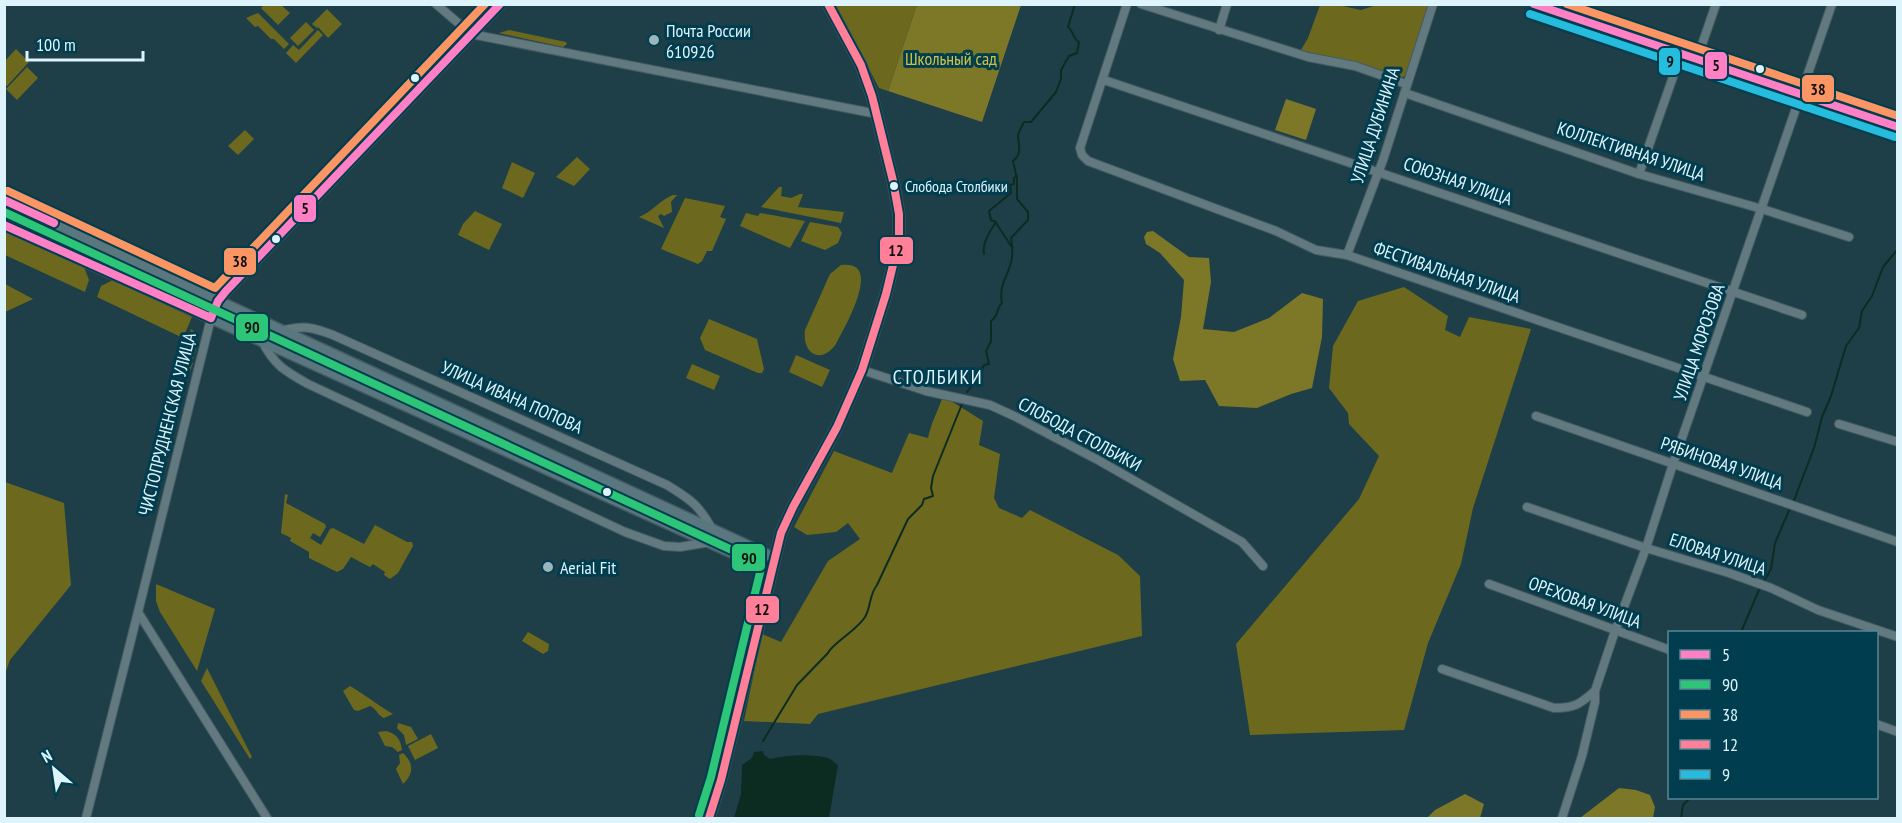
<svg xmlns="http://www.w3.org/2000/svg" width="1902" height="823" font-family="'PT Sans Narrow',sans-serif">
<rect width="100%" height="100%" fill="#1e3f48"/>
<g fill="#6c691e">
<polygon points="264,5 281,5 290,13 278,25 261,8"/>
<polygon points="836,5 917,5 888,91 879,88"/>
<polygon points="1320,5 1338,5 1361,10 1377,5 1428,5 1405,76 1400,78 1301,50 1308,38"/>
<polygon points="327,9 342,24 328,38 318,27 317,28 312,24"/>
<polygon points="258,13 289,44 284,49 274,39 271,39 258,26 255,27 246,18"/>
<polygon points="306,22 314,30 298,46 290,38"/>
<polygon points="318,30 323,35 296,63 286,53 293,45 299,50"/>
<polygon points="509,30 566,42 567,44 563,47 499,33"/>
<polygon points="16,49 29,62 7,86 5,84 5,61"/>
<polygon points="27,67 38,78 17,100 6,89"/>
<polygon points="245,130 254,139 238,155 228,146"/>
<polygon points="577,157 590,169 574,186 556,177"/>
<polygon points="512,162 535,173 523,198 502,188"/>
<polygon points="779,187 782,187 781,196 791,198 800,194 803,194 798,207 844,212 841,223 761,207"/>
<path d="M673 195H677L671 202 672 212 664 216 661 214 658 216 664 228 639 217C652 212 660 200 673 195Z"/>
<polygon points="685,198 725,206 720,217 726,219 712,251 707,251 702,261 698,264 661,249"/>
<polygon points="475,211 502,224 489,250 458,235 463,224"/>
<polygon points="746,213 758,216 760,213 805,221 790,248 740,226"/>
<polygon points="810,222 838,227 842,233 838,243 825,250 801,241"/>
<polygon points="5,229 84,267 89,280 85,292 5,255"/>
<path d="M841 265C885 259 844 328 836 344 821 365 802 354 805 330L830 274Z"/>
<polygon points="113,280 192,317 183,338 97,297 101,286"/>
<polygon points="5,284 33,299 5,312"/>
<polygon points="1404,287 1448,316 1445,330 1460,337 1469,317 1531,329 1473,508 1461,564 1428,643 1404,730 1250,735 1236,644 1359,499 1379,456 1349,424 1348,413 1329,388 1333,346 1358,301"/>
<polygon points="709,319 757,339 764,369 762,373 758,373 705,350 700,338"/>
<path d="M191 329C201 335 196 349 193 359L183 356 181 362 184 363 185 360 193 363 190 371 178 377 176 375Z"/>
<polygon points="796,355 830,370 822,387 789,372"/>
<polygon points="692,364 720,376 714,390 686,378"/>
<path d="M943 396 983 421 979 445 1000 454 994 498 999 508 1022 518 1030 510 1118 555 1140 576 1142 636 818 714 810 724 744 721 762 634 781 642 828 561 860 539 848 523 836 532 807 535 794 527 834 451 892 473 909 433 928 438C931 423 938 411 943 396Z"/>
<polygon points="5,482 64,503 71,585 10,660 5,674"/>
<polygon points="285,494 288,495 286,503 325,524 326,527 320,537 313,533 310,538 321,545 330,529 333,528 364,544 375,525 407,542 412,542 413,546 398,573 390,579 384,575 385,572 373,564 370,567 351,557 343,569 337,572 309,558 309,552 290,541 291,538 281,533"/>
<polygon points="156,584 215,609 197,671 160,612 156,601"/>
<polygon points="528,632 549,644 548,651 543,654 522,641"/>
<polygon points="207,668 252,757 250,759 201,681"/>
<path d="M350 686C366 695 377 705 393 714L384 718C377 715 377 709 370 706L358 711 354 710 343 691Z"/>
<polygon points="398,723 411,727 418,739 406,745 404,735 397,728"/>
<path d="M386 731C396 733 401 740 402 750L398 752 392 747 385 746 378 732Z"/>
<polygon points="431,734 438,748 415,760 408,746"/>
<path d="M403 753C414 763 414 774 403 784L396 769 400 763 399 755Z"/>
</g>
<g fill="#7c7828">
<polygon points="917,5 1021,5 982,122 888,91"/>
<polygon points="1286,99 1316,109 1306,140 1275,130"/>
<polygon points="1153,231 1189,257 1209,258 1211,282 1203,329 1234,332 1269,318 1302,293 1323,299 1322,337 1312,388 1291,394 1257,408 1219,406 1205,380 1180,381 1173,359 1181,317 1184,280 1160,253 1146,244 1144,237 1147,232"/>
<polygon points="1619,788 1636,790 1650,795 1655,807 1653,818 1580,818"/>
<polygon points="1465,794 1484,804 1480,818 1427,818 1435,810"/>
</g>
<path fill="#0d2c21" d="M763 751 764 755 770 759C784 755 817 753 830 759 832 760 836 764 838 765L829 818H734L741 794 742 765 752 758 754 752Z"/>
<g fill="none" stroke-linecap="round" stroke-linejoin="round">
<g stroke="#0d2c21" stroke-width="2">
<polyline points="996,223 1011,246"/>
<path d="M984 254C982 243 990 231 996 222L991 220 989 211 1011 193 1010 185 1014 184V178L1017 176"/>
<path d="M967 392 979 377 984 365 989 364 986 351 991 341V321C999 316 996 308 1002 303 998 283 1010 275 1012 257 1013 251 1012 244 1011 238L1028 220V212L1017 199V179L1013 161C1022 154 1019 147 1018 137 1018 132 1022 126 1024 122H1031L1056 92 1061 79V70L1069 56 1077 53 1079 42C1074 40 1073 31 1068 27L1075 4"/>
<polyline points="1793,503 1814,448 1822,417 1831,396 1846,346 1859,328 1862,311 1872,296 1883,267 1898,249"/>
<polyline points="1741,632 1759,590 1771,569 1775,543 1790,508"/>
<path d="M763 741 797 685 828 653C832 644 857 630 865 617 871 607 869 595 877 585L908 519 922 505 924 499 933 496 931 488 933 476 962 404"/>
<polyline points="1681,818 1683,805 1690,798"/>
</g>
<defs>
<g id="minor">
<polyline points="436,4 471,34 877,114"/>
<polyline points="1127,4 1080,148 1082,155 1088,161 1276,231 1316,250 1347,255 1807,412"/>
<polyline points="1141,4 1308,57 1355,66 1406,84"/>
<polyline points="1533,4 1898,127"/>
<polyline points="1219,30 1227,4"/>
<polyline points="1697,59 1716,4"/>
<polyline points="1104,80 1802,315"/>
<polyline points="1405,93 1639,174 1762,209 1849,237"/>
<polyline points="1639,174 1681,54"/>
<polyline points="1347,255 1383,160 1433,4"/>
<polyline points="211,318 138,612 267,818"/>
<path d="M281 331C303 325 312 327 333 335L667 485C690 499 699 505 712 529"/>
<path d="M262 341C274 365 285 371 308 384L625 532 664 546 680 547 710 542"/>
<polyline points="862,370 926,391 990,405 1014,416 1098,460 1242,542 1263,566"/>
<polyline points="1536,416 1898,542"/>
<polyline points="1839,424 1898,442"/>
<polyline points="1527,507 1646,548 1729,573 1771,588 1818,610 1898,637"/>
<polyline points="1489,584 1670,650"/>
<path d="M1442 669 1554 708C1575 708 1580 704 1595 691"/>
<polyline points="1876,724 1898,732"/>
<polyline points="86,818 138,612"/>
<polyline points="1562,818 1582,756 1595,702 1595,691 1615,631 1646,548 1673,464 1832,4"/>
</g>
<g id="major">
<polyline points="4,200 218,301 774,558"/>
<polyline points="4,225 771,570"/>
<polyline points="211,318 218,301 226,291 500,4"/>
<polyline points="709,818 721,780 781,533 793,507 837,427 862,370 886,294 899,240 899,214 893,181 872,96 861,65 828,4"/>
</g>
</defs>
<use href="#minor" stroke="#445b62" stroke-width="10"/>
<use href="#major" stroke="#445b62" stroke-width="13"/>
<use href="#minor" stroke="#627980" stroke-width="8"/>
<use href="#major" stroke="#5a767e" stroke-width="10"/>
<defs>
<g id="bus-1">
<polyline points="1534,4 1898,127"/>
<polyline points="4,200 54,223"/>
<polyline points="4,225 211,318 218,301 226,291 500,4"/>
</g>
<polyline id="bus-2" points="4,212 762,564 711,777 699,815"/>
<g id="bus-3">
<polyline points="1567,4 1898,116"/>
<polyline points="8,191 215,288 485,4"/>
</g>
<polyline id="bus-4" points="709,818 721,780 781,533 793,507 837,427 862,370 886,294 899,240 899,214 893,181 872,96 861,65 828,4"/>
<polyline id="bus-5" points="1530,14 1895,137"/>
</defs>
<use href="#bus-1" stroke="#003d4f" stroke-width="12"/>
<use href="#bus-2" stroke="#003d4f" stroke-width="12"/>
<use href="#bus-3" stroke="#003d4f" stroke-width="12"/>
<use href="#bus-4" stroke="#003d4f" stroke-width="12"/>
<use href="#bus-5" stroke="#003d4f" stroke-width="12"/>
<use href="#bus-1" stroke="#ff80c5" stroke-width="8"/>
<use href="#bus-2" stroke="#2dc577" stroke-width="8"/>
<use href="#bus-3" stroke="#fb9564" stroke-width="8"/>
<use href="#bus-4" stroke="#ff8098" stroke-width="8"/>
<use href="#bus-5" stroke="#26bcdd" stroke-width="8"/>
</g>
<g fill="#9bb5bd" stroke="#003d4f" stroke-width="2">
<circle cx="654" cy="40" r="6"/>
<circle cx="548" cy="567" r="6"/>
</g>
<g fill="#def4fc" stroke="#003d4f" stroke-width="2">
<circle cx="1760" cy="69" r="5"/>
<circle cx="415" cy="78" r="5"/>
<circle cx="894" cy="186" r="5"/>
<circle cx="276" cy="239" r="5"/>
<circle cx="607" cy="492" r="5"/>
</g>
<g text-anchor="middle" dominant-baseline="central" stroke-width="6" stroke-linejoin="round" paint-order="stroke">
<g font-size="16" fill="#def4fc" stroke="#003d4f" text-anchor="start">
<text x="905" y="186">Слобода Столбики</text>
</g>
<g font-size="18" fill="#def4fc" stroke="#003d4f" text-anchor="start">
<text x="666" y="30">Почта России<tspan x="666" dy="21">610926</tspan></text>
<text x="560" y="567">Aerial Fit</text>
</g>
<g font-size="18" fill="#cfc146" stroke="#003d4f">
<text x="951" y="58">Школьный сад</text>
</g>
<g font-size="18" fill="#def4fc" stroke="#003d4f">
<text transform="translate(1375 125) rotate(-72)">УЛИЦА ДУБИНИНА</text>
<text transform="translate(1631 151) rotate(18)">КОЛЛЕКТИВНАЯ УЛИЦА</text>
<text transform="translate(1458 181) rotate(19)">СОЮЗНАЯ УЛИЦА</text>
<text transform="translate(1447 272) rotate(19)">ФЕСТИВАЛЬНАЯ УЛИЦА</text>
<text transform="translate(1699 342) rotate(-71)">УЛИЦА МОРОЗОВА</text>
<text transform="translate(512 397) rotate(24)">УЛИЦА ИВАНА ПОПОВА</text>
<text transform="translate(167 424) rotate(-76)">ЧИСТОПРУДНЕНСКАЯ УЛИЦА</text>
<text transform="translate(1080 434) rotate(28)">СЛОБОДА СТОЛБИКИ</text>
<text transform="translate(1722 463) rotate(19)">РЯБИНОВАЯ УЛИЦА</text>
<text transform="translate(1718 554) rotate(18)">ЕЛОВАЯ УЛИЦА</text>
<text transform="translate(1585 602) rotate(20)">ОРЕХОВАЯ УЛИЦА</text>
</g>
<g font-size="20" letter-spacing="1.5" fill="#def4fc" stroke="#003d4f">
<text x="938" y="377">СТОЛБИКИ</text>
</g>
</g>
<g stroke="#003d4f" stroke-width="2">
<rect x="1658" y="47" width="23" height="29" rx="6" fill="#26bcdd"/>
<rect x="1704" y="51" width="24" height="29" rx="6" fill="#ff80c5"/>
<rect x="1801" y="74" width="34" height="29" rx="6" fill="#fb9564"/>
<rect x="293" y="194" width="24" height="29" rx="6" fill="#ff80c5"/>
<rect x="879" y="236" width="35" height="29" rx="6" fill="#ff8098"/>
<rect x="223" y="247" width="34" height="29" rx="6" fill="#fb9564"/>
<rect x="235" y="313" width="34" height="29" rx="6" fill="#2dc577"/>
<rect x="731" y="543" width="35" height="29" rx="6" fill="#2dc577"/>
<rect x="745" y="595" width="35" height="29" rx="6" fill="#ff8098"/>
</g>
<g font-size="16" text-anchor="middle" font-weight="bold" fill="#111">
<text x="1670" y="67">9</text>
<text x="1716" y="71">5</text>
<text x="1818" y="95">38</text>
<text x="305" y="214">5</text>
<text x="896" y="256">12</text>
<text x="240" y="267">38</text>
<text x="252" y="333">90</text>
<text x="749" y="564">90</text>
<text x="762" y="615">12</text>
</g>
<rect width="1902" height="823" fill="none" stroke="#def4fc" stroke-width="12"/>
<rect x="1668" y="631" width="210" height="168" fill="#003d4f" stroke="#598694" stroke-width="1.5"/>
<rect x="1680" y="650" width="30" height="9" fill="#ff80c5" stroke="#598694" stroke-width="1.5"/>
<text x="1722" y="661" font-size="18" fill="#def4fc">5</text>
<rect x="1680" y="680" width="30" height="9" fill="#2dc577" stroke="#598694" stroke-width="1.5"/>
<text x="1722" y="691" font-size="18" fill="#def4fc">90</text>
<rect x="1680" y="710" width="30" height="9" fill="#fb9564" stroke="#598694" stroke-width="1.5"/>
<text x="1722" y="721" font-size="18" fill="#def4fc">38</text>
<rect x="1680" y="740" width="30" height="9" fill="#ff8098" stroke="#598694" stroke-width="1.5"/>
<text x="1722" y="751" font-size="18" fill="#def4fc">12</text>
<rect x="1680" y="770" width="30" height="9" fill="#26bcdd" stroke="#598694" stroke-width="1.5"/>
<text x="1722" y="781" font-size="18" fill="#def4fc">9</text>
<g transform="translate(54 769) rotate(331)" stroke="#003d4f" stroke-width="4.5" paint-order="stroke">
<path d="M0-4.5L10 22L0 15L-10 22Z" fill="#def4fc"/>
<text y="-9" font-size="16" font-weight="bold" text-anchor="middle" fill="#def4fc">N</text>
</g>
<path d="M27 51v9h116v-9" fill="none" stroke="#def4fc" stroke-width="3"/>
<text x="36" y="51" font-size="18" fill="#def4fc" stroke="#003d4f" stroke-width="4.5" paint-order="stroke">100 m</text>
</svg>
